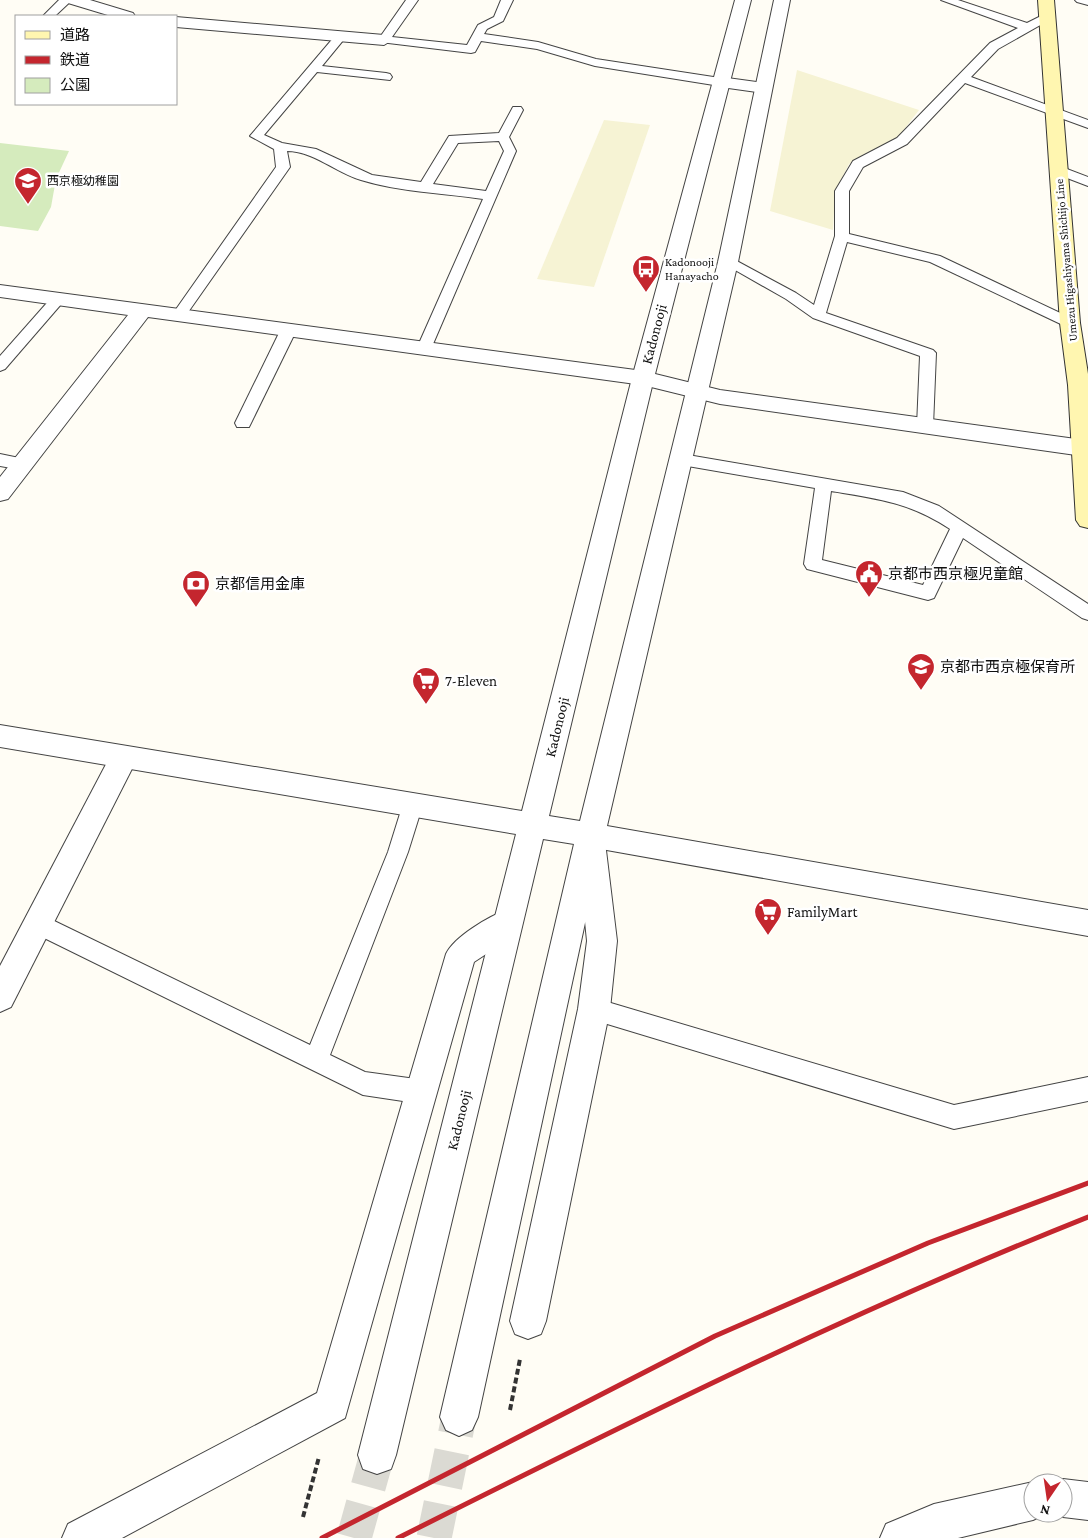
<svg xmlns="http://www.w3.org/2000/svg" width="1088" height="1538" font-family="'Crimson Pro','Noto Sans JP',serif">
<rect width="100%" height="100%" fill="#fffdf5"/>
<g fill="#f6f3d4">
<polygon points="797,70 919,110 896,140 866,153 849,164 835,192 833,230 770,211"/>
<polygon points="604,120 650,125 594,287 537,279"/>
</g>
<polygon fill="#d5ebbd" points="0,143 69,151 56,179 51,207 38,231 0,226"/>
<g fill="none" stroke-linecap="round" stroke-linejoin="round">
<g stroke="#dbdad3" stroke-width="35" stroke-dasharray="35 18" stroke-linecap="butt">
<polyline points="354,1538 377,1455"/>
<polyline points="434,1538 459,1417"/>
</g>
<defs>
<g id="service">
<polygon points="59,0 72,0 55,16 43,16"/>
<polygon points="406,0 418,0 392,37 467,45 478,25 494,17 501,0 513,0 503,21 487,29 484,34 538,42 596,59 720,78 726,82 720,86 595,66 537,49 481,41 475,52 471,53 380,42 378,40"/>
<polygon points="941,0 958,0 1027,23 1043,15 1051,15 1051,19 998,49 971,77 1088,120 1088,128 965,83 907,144 863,167 849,191 849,234 940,256 1075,320 1077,323 1070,328 1065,326 930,262 847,242 826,313 933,350 936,353 933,426 931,430 919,430 917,426 920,356 813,318 786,299 721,262 723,259 733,259 796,293 814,305 835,236 835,191 853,161 897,138 990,43 1018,28"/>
<polygon points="1075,0 1088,0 1088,5 1077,2"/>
<path d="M339 34 345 38 322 66 386 73 390 74 392 77 390 80 317 72 264 135 282 143 316 149 372 175 421 182 449 136 499 133 513 107H521L523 110 509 137 516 151 430 351 425 353 417 348 483 199C443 193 400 192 361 180 337 173 313 151 287 151L290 167 184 318H174L172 315 276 167 274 149 250 136 335 36ZM499 141 504 151 486 191 433 184 458 143Z"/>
<polygon points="1059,166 1088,177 1088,186 1054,173 1052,170 1054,167"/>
<polygon points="58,295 63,296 65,299 63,302 5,369 0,371 0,356 53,296"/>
<polygon points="289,324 297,329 251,423 249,427 237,427 235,423 281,329"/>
<polygon points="0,454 29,460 31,464 29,468 23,470 0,466"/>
<path d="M682 454 903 492 939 506 1088 604V620L1082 618 963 538 934 598 928 600 807 569 804 564 815 488 676 464 674 460 676 456ZM831 491C879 499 909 502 950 529L923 585 822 560Z"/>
<polygon points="413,795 420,798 423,804 408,852 330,1055 365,1072 423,1080 431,1084 435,1092 431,1100 423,1104 363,1095 355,1091 30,931 27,924 30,917 38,914 46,917 310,1045 388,852 403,804 406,798"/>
<polygon points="594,998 954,1105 1088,1077 1088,1101 954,1129 594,1020 586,1017 583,1009 586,1001"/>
</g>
<g id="minor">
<polygon points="65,0 90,0 133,13 135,16 111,16 68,3"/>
<polygon points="176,17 384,35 392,40 384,45 176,27"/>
<polygon points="720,77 764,83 770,84 772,88 770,92 764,93 714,86 712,82 714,78"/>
<polygon points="0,285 643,371 720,390 1083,440 1088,442 1088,454 1083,456 720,404 643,385 148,317 8,499 0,501 0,477 128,315 0,297"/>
<polygon points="124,746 134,749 138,757 11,1007 0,1012 0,966 114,749"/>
<polygon points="591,830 601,833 605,842 617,941 610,1009 546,1321 541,1334 528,1339 515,1334 510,1321 578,1009 587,941 577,842 581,833"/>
<path d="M507 910 518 913 522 923 518 933 474 962 345 1418 122 1538H62L68 1524 317 1393 446 954C454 937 489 916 507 910Z"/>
<polygon points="1063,1479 1088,1482 1088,1520 1063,1517 1052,1513 1063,1513 1063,1483 1052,1483"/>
<polygon points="1033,1482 1037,1483 1033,1483 1033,1513 1047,1513 1033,1520 958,1538 880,1538 886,1524 934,1504"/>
</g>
<polygon id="tertiary" points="735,0 751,0 654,378 549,816 580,821 718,262 774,0 790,0 738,262 607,826 1088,910 1088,936 601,849 478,1417 472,1430 459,1436 446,1430 440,1417 574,844 543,839 396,1455 391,1469 377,1474 363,1469 358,1455 516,834 0,747 0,725 522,811 632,378"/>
<polygon id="secondary" points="1038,0 1054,0 1080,323 1088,374 1088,528 1080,526 1076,520 1068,385 1060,323"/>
</defs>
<use href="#service" stroke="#444" stroke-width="2"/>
<use href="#minor" stroke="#444" stroke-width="2"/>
<use href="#tertiary" stroke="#444" stroke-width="2"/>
<use href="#secondary" stroke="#333" stroke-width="2"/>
<g stroke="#333" stroke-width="4" stroke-dasharray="6 3" stroke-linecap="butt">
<polyline points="510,1410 520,1359"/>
<polyline points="303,1517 319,1457"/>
</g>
<use href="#service" fill="#fff" fill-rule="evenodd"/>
<use href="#minor" fill="#fff" fill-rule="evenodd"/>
<use href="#tertiary" fill="#fff" fill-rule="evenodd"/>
<use href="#secondary" fill="#fff6b0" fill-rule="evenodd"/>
<g stroke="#c4262e" stroke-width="5">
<polyline points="322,1538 715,1336 928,1243 1088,1183"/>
<path d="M398 1538C625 1424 852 1311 1088 1217"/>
</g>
</g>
<defs>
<symbol id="school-pin" viewBox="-11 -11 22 30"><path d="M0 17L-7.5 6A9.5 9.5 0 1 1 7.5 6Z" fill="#c4262e" stroke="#fff"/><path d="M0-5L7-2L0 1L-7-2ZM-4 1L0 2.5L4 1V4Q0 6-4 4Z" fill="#fff"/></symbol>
<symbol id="bus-pin" viewBox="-11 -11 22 30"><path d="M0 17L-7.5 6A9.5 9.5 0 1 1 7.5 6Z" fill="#c4262e" stroke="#fff"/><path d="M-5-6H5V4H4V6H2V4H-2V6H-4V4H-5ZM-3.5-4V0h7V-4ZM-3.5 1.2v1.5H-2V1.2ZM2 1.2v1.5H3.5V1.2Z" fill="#fff"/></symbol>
<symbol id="civic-pin" viewBox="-11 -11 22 30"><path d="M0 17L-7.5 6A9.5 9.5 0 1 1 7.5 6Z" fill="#c4262e" stroke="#fff"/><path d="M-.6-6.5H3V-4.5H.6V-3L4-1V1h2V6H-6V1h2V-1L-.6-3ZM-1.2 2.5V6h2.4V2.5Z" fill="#fff"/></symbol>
<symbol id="bank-pin" viewBox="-11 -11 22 30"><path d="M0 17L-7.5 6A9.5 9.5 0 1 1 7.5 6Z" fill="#c4262e" stroke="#fff"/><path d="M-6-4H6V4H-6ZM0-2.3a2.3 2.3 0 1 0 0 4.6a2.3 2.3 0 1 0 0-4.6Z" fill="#fff"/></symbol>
<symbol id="supermarket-pin" viewBox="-11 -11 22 30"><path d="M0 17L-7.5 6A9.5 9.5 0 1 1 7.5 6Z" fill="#c4262e" stroke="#fff"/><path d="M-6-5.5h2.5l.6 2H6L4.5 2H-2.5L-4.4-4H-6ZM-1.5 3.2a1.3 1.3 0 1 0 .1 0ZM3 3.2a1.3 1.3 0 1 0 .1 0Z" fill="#fff"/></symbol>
</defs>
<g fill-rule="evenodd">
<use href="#school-pin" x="12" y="165" width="32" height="43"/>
<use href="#bus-pin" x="630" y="253" width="32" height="43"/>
<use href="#civic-pin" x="853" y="558" width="32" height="43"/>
<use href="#bank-pin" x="180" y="568" width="32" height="43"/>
<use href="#school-pin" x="905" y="651" width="32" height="43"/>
<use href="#supermarket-pin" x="410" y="665" width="32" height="43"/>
<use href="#supermarket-pin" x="752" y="896" width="32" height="43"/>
</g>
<g text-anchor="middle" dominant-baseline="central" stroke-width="5" stroke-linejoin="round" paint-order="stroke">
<g font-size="12" fill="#111" stroke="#fff" text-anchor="start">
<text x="47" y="181">西京極幼稚園</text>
<text x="665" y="262">Kadonooji<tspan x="665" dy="14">Hanayacho</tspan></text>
</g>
<g font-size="12" fill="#111" stroke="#fff">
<text transform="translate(1066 260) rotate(-95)">Umezu Higashiyama Shichijo Line</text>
</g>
<g font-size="15" fill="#111" stroke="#fff">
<text transform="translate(654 334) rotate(-75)">Kadonooji</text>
<text transform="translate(557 727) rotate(-76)">Kadonooji</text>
<text transform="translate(459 1120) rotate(-76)">Kadonooji</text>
</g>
<g font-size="15" fill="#111" stroke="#fff" text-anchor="start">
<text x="888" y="574">京都市西京極児童館</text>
<text x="215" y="584">京都信用金庫</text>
<text x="940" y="667">京都市西京極保育所</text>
<text x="445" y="681">7-Eleven</text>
<text x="787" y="912">FamilyMart</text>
</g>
</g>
<rect x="15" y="15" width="162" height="90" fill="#ffffff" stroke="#a0a0a0"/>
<rect x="25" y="31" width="25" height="8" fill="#fff6b0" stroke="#a0a0a0"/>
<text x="60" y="40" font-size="15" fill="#111111">道路</text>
<rect x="25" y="56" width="25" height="8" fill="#c4262e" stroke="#a0a0a0"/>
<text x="60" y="65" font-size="15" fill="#111111">鉄道</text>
<rect x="25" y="78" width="25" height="15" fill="#d5ebbd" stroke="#a0a0a0"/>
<text x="60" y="90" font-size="15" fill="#111111">公園</text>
<g transform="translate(1048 1498) rotate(193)"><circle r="24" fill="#ffffff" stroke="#a0a0a0"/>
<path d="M0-4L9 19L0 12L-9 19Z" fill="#c4262e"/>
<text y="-8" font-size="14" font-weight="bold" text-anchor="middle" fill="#111111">N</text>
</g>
</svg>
